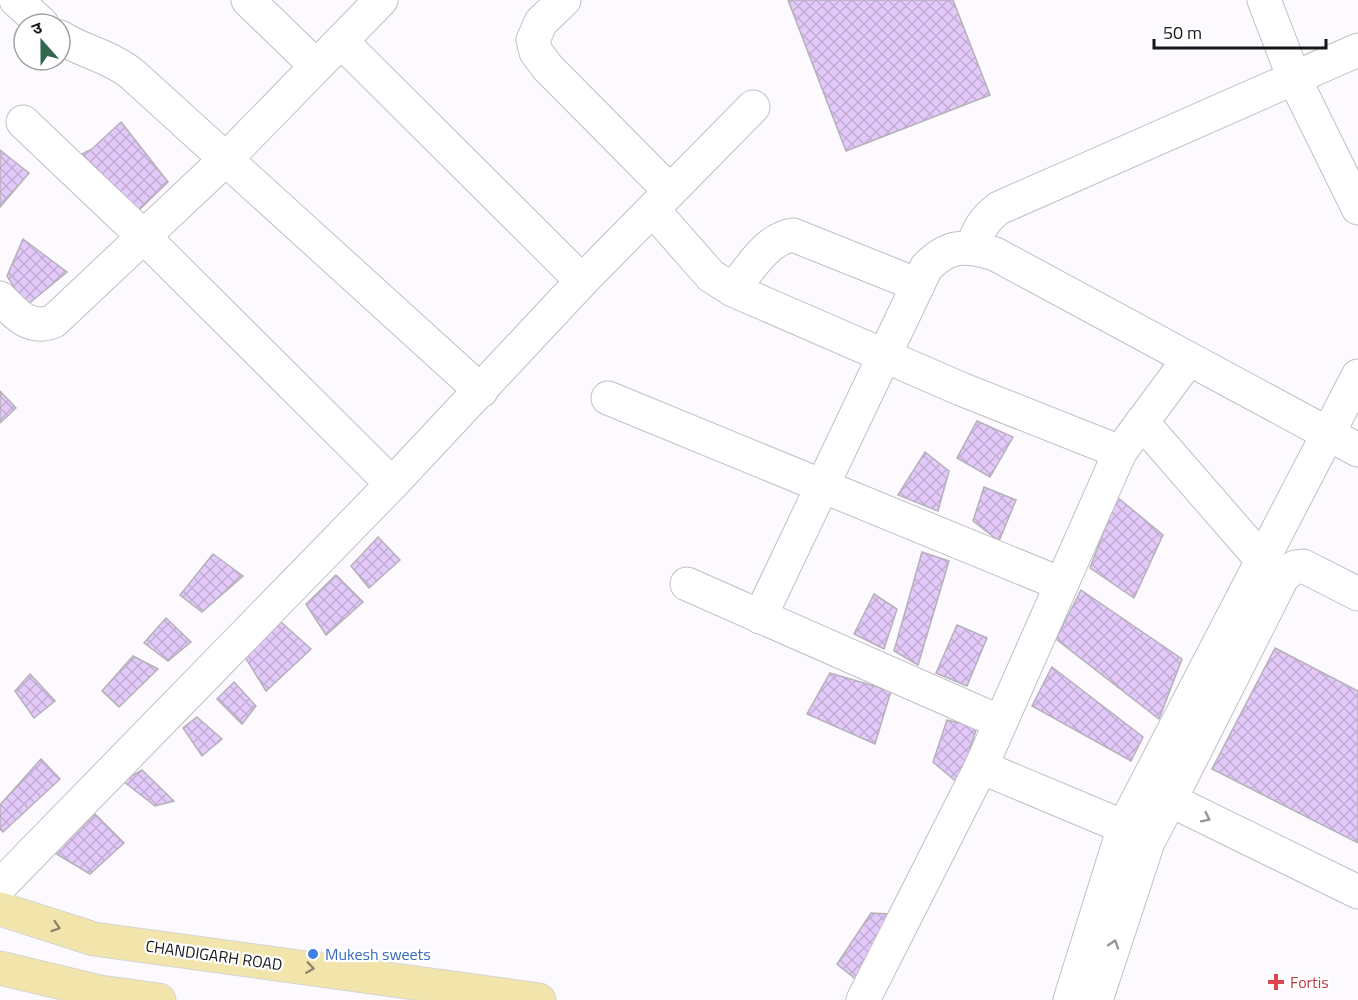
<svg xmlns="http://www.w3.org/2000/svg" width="1358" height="1000" font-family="'Titillium Web','Noto Sans Devanagari',sans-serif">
<defs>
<pattern id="building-cross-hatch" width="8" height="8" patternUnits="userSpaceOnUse" patternTransform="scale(1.5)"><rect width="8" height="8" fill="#e3c9f9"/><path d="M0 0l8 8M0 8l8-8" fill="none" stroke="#c2acd5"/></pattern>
</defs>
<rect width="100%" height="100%" fill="#fcfafe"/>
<g fill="url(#building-cross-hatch)" stroke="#b5b2b7" stroke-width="1.5">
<polygon points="788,0 953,0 990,95 846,151"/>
<polygon points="121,122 168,182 139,210 82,154 92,149"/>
<polygon points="0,150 29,173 0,207"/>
<polygon points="23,239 67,272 26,306 7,276"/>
<polygon points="0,391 16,408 0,423"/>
<polygon points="977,421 1013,437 990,477 957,458"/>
<polygon points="925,452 949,471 938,511 898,495"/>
<polygon points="984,487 1016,500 999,541 973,521"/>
<polygon points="1117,497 1163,535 1134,598 1090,568"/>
<polygon points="378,537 400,560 369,588 351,566"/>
<polygon points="922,552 949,561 918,665 894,651"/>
<polygon points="213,554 243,576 202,612 180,595"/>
<polygon points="336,575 363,602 326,635 306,604"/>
<polygon points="1081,590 1182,659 1159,719 1056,639"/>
<polygon points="874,594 897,609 884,649 854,634"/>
<polygon points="166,618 191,642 168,661 144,643"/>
<polygon points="281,622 311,649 266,691 245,657"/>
<polygon points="957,625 987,638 967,686 936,673"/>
<polygon points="1275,648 1358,691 1358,843 1212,769"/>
<polygon points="133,656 158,669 119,707 102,691"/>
<polygon points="1052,667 1143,737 1131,761 1032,706"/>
<polygon points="830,673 891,691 875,744 807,714"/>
<polygon points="30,674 55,701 34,718 15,691"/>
<polygon points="234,682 256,706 242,724 217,699"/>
<polygon points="197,717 222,739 202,756 183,728"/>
<polygon points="947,720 977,727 959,784 933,762"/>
<polygon points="41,759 60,779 3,832 0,829 0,805"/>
<polygon points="142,770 174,801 155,806 123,781"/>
<polygon points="95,814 124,843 90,874 55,853"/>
<polygon points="871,913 889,914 858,981 837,964"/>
</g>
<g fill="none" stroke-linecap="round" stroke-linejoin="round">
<defs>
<g id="minor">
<polyline points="16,0 42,24"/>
<polyline points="248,0 316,66"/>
<polyline points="564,0 541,22 533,40 536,52 548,68 670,191"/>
<polyline points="1264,0 1294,78 1358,208"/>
<path d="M60 37C83 52 110 56 132 74L481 391"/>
<polyline points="341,41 582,281"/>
<polyline points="23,122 143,236 392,484"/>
<polyline points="653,210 711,276 733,290 961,389 1120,452"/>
<path d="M972 247C979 229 984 219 999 208L1358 50"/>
<path d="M733 290C749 270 766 239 793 235L918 285"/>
<path d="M0 298C16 315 31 331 54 321L227 158 381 0"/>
<polyline points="608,398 1061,584"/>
<polyline points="1142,422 1262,560"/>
<polyline points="687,584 1000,722"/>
<path d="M760 617 926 268C948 244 966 245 995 254L1358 450"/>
<polyline points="981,767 1124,827"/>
<polyline points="1170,800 1283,576 1295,567 1303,566 1358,594"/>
<polyline points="0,886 392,484 582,281 753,107"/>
<polyline points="863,1000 981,767 1120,452 1189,359"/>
<polyline points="1070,1000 1124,827 1133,809 1358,376"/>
<polyline points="1096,1000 1148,842 1170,800 1358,892"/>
</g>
<g id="major">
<polyline points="0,909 94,939 539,1000"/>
<polyline points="0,968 100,992 159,1000"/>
</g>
</defs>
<use href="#minor" stroke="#c2bfc5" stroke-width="35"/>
<use href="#major" stroke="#d5d5d5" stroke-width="35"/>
<use href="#minor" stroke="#fff" stroke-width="33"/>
<use href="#major" stroke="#f2e5ac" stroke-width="33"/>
</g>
<defs><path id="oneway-chevron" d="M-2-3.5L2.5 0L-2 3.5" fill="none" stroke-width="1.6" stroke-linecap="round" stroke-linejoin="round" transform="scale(1.5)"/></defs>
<g stroke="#969697">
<use href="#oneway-chevron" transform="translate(1206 818) rotate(26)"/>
<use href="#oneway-chevron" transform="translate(1114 944) rotate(-72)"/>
</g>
<g stroke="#8f8769">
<use href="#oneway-chevron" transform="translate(56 927) rotate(17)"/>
<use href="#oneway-chevron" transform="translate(310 968) rotate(8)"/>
</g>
<circle fill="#3f7fe0" stroke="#fff" stroke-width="2" cx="313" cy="954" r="6"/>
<path fill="#e0444e" stroke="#fff" stroke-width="2" d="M1273 973h6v6h6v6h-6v6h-6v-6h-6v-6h6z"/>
<g text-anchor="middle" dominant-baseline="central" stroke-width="4.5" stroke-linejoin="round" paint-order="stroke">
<g font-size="16" fill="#366cbe" stroke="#fff" text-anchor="start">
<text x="325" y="954">Mukesh sweets</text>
</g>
<g font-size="16" fill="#161517" stroke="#fff">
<text transform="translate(214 955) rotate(8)">CHANDIGARH ROAD</text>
</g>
<g font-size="16" fill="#be3a42" stroke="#fff" text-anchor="start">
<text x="1290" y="982">Fortis</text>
</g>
</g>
<g transform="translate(42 42) rotate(339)"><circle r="28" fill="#ffffff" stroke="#a2a1a2" stroke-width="1.5"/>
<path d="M0-4.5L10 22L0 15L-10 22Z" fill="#2f674f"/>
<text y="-9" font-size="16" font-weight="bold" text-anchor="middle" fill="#161517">उ</text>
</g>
<path d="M1154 39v9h172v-9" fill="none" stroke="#161517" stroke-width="3"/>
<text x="1163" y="39" font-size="18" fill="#161517" stroke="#ffffff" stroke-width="4.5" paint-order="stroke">50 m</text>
</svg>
